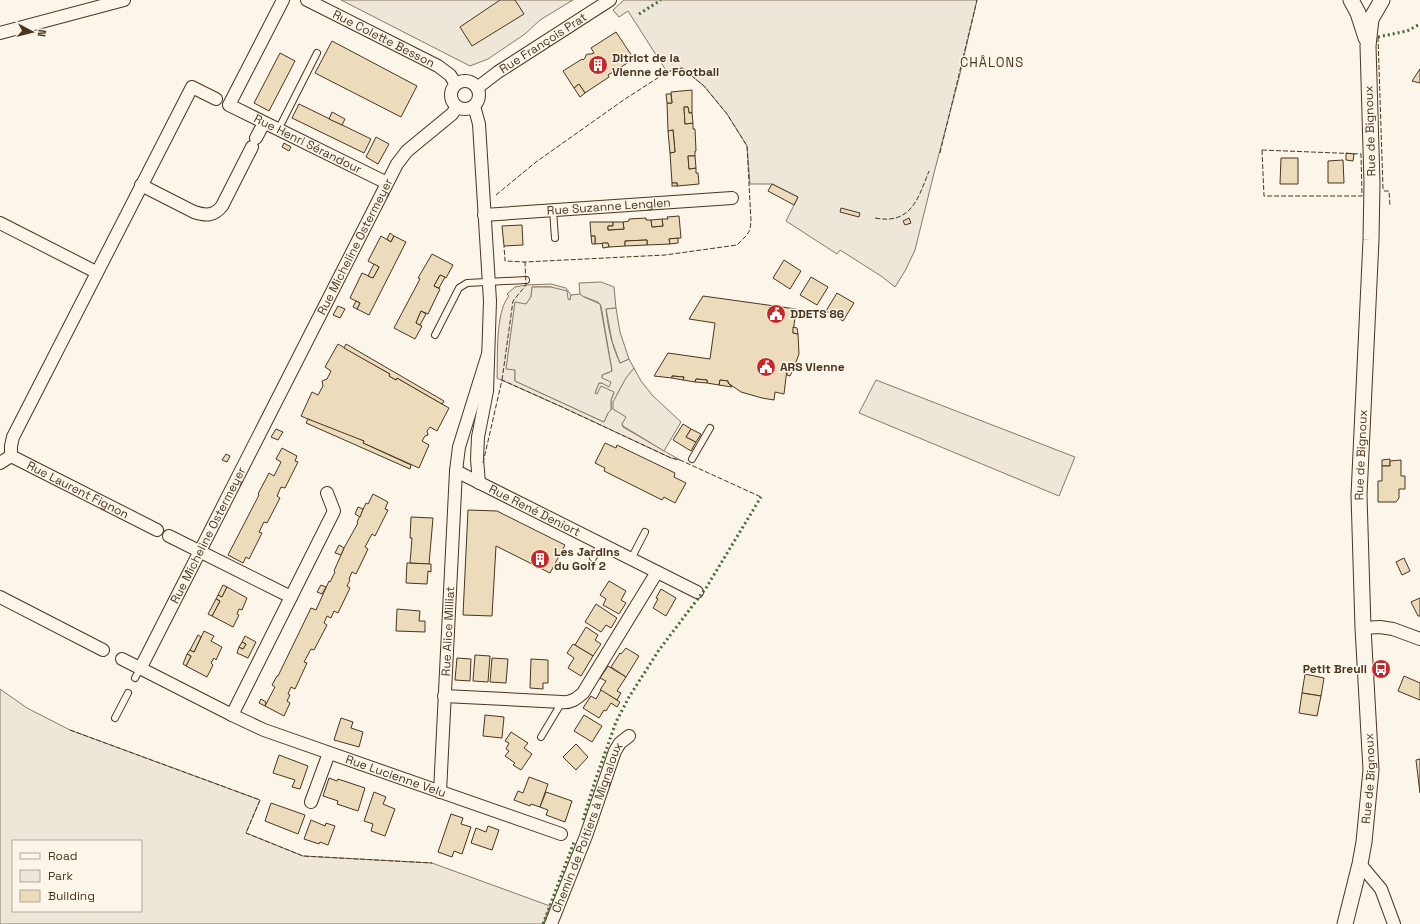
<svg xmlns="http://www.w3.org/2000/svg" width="1420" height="924" font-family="'Space Grotesk',sans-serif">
<rect width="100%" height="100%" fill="#fbf6e9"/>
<g fill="#ede6d9" stroke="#887966" fill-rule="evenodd">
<polygon points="341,0 573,0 540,20 525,34 488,59 470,66"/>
<polygon points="624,0 977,0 959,78 934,173 915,250 905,271 895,287 881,276 840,250 837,254 786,221 798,197 772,184 750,184 747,146 727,114 704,86 682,68 667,72 628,11 619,17 613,10"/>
<path d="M601 282 614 287 616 308 606 309C608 328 612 346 620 363L629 359 634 368C626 380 614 394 613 409L627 417 622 424 623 427 680 460 671 458 562 407 497 378C498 357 495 312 509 296L507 294 515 287 526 285 551 284 566 288 571 295 570 300 568 299 551 287H532L531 297 526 304 515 370V381L604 422 608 413 611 410V400L614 393 597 394 595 393 599 383H602V375L612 371 601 306 598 302 582 296 580 294 579 283Z"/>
<polygon points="876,380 1075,457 1059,496 859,413"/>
<path d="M0 689 27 708 70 730 260 800 246 833 303 856 432 863 550 906 543 924H0ZM13 841H141V911H13Z"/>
</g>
<g fill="#ede7d9" stroke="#887966">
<polygon points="532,287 551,287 567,291 568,299 570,300 571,295 580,294 584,297 600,304 612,371 602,375 602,378 611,382 609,387 602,383 599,383 595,393 597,394 601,386 614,392 611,400 611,410 608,413 604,422 515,381 515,370 506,369 515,302 526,304 531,297"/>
<polygon points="616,308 620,332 629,359 620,363 612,341 606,309"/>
<polygon points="634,368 641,381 653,396 681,422 664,451 623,426 622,424 626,417 613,409 613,402 626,378"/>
</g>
<g fill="#ecdcbc" stroke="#4a3520">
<polygon points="500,0 515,0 524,14 472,46 460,27"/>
<polygon points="616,32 634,59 608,75 609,77 585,93 579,84 574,88 563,71 582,59 583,60 585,58 586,55 588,54 591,54 594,53 591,48"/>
<polygon points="332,41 417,86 401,117 315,73"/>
<polygon points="280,53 295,61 269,111 254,103"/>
<polygon points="1420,69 1420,83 1412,81"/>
<polygon points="579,84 585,93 580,97 574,88"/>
<polygon points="692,90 692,113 689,113 688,107 684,107 685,124 693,123 693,129 695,129 696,151 695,151 695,156 688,156 689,169 696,168 696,173 698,173 699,184 677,186 677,183 672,183 670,153 675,152 673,130 668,131 667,103 672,103 671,92"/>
<polygon points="666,94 671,94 672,103 667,103"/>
<polygon points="299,104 371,139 364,153 292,118"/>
<polygon points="684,107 688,107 689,113 692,113 693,123 685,124"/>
<polygon points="332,112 345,119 342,125 329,119"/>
<polygon points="673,130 675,152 670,153 668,131"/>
<polygon points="376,137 389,144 378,164 366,157"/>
<polygon points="284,143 291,147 289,151 282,147"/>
<polygon points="1346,153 1354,154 1353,161 1346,160"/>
<polygon points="688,156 695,156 696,168 689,169"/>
<polygon points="1281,158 1298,158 1298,184 1280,184"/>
<polygon points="1343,160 1344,183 1328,183 1328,161"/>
<rect x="672" y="183" width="5" height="3"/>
<polygon points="772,184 798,197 794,205 768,191"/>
<polygon points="841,208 860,213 859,217 840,212"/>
<polygon points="679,216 681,238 669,239 670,244 647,245 647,240 625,241 625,246 609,247 608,243 595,244 595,236 591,236 590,222 613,222 613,226 608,226 608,230 624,229 623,222 629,221 629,219 646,218 646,220 651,220 652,227 663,226 662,219 668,219 667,217"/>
<polygon points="909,218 911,223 905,225 903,221"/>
<polygon points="662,219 663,226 652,227 651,220"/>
<polygon points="613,222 623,222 624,229 608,230 608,226 613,226"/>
<polygon points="522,225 523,245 504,246 502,226"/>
<polygon points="390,233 394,236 391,242 387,239"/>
<polygon points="381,236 391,242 394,236 406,242 369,315 357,309 360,303 350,298 362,273 373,278 379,267 368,261"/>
<polygon points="591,236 595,236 595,244 592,244"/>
<polygon points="678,238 678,243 670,244 669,239"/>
<polygon points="647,240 647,245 625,246 625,241"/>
<polygon points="602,243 608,243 609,247 603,248"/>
<polygon points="432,254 453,265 446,278 440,275 434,286 440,289 428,314 421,311 416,323 422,326 415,339 394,328 420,279 418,278"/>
<polygon points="784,260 801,271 790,289 773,278"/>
<polygon points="374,264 379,267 373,278 368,276"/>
<polygon points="440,275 445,277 439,288 434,286"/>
<polygon points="811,277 828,287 817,305 800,295"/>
<polygon points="837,293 854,303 843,321 826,311"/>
<polygon points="703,296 796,309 793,333 798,334 799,354 793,370 787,369 784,394 775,392 774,400 762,398 741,392 728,383 728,381 720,380 719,385 707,383 707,380 696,379 695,382 683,380 684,377 672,376 672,378 654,376 668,353 710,359 715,323 689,319"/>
<polygon points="356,301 360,303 357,309 353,307"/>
<polygon points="338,306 345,309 340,318 333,315"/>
<polygon points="421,311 426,314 420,325 416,323"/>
<polygon points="793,327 797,328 798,334 793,333"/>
<polygon points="338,344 390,374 389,376 396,380 397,378 449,408 437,431 430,427 427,431 428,435 425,436 422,441 429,445 419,468 363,443 364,441 357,439 357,441 301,416 312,392 318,395 323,386 322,381 327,379 331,371 325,367"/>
<polygon points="346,344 444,401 442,404 397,378 396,380 389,376 390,374 344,348"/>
<polygon points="787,369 793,370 790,376 787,375"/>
<polygon points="672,376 684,377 683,380 672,378"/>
<polygon points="696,379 707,380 707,383 695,382"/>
<polygon points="720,380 728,381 728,383 732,387 719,385"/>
<polygon points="308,419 364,441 363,443 411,465 410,469 306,423"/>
<polygon points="683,424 691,429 686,437 696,442 691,451 673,440"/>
<polygon points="276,429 283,432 278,440 271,437"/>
<polygon points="691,429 701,434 696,442 686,437"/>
<polygon points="605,443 616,448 617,445 675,473 674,477 686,483 675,503 664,497 662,500 604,471 605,468 595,463"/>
<polygon points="282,448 297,456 295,461 298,462 285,488 281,487 277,496 280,498 267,523 264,522 259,532 262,533 249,559 246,557 243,563 228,555 259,495 258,494 269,473 274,476 281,462 276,459"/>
<polygon points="226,454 230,456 227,462 222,460"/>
<polygon points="1390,459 1390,466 1382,466 1382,460"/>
<polygon points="1401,460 1401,476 1405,476 1405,489 1399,489 1399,498 1396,502 1378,502 1378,481 1382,481 1382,466 1390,466 1390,461"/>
<polygon points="373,494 388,502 385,509 388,510 375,536 372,534 365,547 368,549 356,574 352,572 349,579 350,580 347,586 350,588 338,613 334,611 331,618 327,616 324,623 327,625 314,650 311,649 304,662 307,663 295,689 291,687 288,694 290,695 287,701 290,703 284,716 265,706 275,687 272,685 277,676 278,676 311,608 316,610 329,581 330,582 335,572 334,571 344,548 358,523 357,522 366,503 368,504"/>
<polygon points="358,507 363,509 360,517 355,514"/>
<polygon points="468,510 497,511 565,545 550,573 496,546 492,616 463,615"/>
<polygon points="411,517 433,518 429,564 410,563 412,538 410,538"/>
<polygon points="339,545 344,548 341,555 335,553"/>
<polygon points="1404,558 1410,571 1402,575 1396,562"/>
<polygon points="407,563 431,564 431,572 428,571 427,584 406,583"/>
<polygon points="609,581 626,591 621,600 626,603 619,614 603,605 606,599 600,595"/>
<polygon points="223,585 227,587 222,597 218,595"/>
<polygon points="321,585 326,587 322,594 317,592"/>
<polygon points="227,587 247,598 242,610 239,609 237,614 239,615 233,627 212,616 220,601 216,599 218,595 222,597"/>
<polygon points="661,589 676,598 666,616 653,608 658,599 656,598"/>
<polygon points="1420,598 1420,616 1418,616 1411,602"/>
<polygon points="216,599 220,601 212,616 208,614"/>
<polygon points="596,604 617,618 611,628 606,625 601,632 585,622"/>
<polygon points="397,609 420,611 419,621 425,621 425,632 396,631"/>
<polygon points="586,627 598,635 595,640 601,644 593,656 575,645"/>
<polygon points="204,631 214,636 211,641 222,647 216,660 214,658 211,663 213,665 207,677 186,666 191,656 187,654 190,650 194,652"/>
<polygon points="198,635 201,637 194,652 190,650"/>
<polygon points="245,636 256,642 248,658 237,653 239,647 243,649 246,644 242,642"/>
<polygon points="242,642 246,644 243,649 239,647"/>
<polygon points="573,644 593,656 581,676 568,668 574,658 567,653"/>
<polygon points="626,648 639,656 626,677 611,667 620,653 621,654"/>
<polygon points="187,654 191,656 186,666 183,664"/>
<polygon points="475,655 490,656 488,682 473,681"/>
<polygon points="457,658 471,659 470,681 455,680"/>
<polygon points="492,658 508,659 506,683 490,682"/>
<polygon points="531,659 548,660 548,683 543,683 543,689 530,688"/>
<polygon points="608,666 626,677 617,691 621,693 617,700 600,690 606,681 600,678"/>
<polygon points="1305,674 1324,678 1321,696 1302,693"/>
<polygon points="1404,676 1420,683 1420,700 1398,691"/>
<polygon points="601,690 620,702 617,707 611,703 606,711 604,710 599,718 583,708 591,696 596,699"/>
<polygon points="1302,693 1321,696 1317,716 1299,713"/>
<polygon points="261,699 266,702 265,706 259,703"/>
<polygon points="485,715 504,717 502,738 483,736"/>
<polygon points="584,715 602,726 592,742 574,731"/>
<polygon points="341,718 353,722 351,728 363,732 359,747 334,740"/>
<polygon points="511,732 528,743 524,748 532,754 521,770 513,765 515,763 505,756 509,751 506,749 509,743 505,741"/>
<polygon points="576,744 588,757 576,770 563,757"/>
<polygon points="279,755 308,766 300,789 292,787 295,780 273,773"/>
<polygon points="1420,759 1420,793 1416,760"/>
<polygon points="529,777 548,784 540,807 531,804 530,806 514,800 518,791 523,793"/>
<polygon points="329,778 337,781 338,779 365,788 358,811 337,804 338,801 323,796"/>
<polygon points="374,792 386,797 383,804 395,809 385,836 371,831 373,824 364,821"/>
<polygon points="546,792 572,801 565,822 546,815 548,810 540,807"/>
<polygon points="271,803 305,815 298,834 265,821"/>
<polygon points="451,814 463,818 461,824 471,827 462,854 454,851 452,857 438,852"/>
<polygon points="311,820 325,826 326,823 335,826 328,845 320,842 319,844 304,839"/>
<polygon points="488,826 499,830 492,850 471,843 476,828 486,832"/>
</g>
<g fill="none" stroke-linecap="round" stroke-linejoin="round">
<defs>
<g id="service">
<polyline points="278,130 317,53"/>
<polyline points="553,210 555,238"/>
<polyline points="435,335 459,288 467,283 526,280"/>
<polyline points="692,459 710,428"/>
<polyline points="593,558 601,543"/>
<polyline points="631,559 645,532"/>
<polyline points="135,678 140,669"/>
<polyline points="115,718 128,693"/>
<polyline points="541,737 562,702"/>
</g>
<g id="minor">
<path id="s1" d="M283 0 229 105 387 183"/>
<path id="s2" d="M307 0 438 66 450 75 456 84"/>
<polyline points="0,33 124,0"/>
<circle cx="465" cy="95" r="14"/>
<path id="s3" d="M477 88 498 72 610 0"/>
<polyline points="474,106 479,124 490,301 487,391 478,437 477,459 479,483"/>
<polyline points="256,138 264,123"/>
<path d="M141 185 194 212C206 216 214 216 222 206L252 147"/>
<path id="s4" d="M484 215 732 198"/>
<polyline points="0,223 96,272"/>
<polyline points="11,456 11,446 13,437 192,87 216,99"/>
<path id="s5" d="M0 463 11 456 157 530"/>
<path id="s6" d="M456 471 697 592"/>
<polyline points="169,536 291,597"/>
<polyline points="0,597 103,650"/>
<polyline points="1363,628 1380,627 1393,629 1420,639"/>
<polyline points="122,659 232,715 334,511 327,493"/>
<path id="s7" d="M140 669 397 164 407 151 452 114 457 107"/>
<path d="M444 696 562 702C571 703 576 699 583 693L657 572"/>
<path id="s8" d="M232 715 264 730 561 834"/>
<path id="s9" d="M440 792 456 471 459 447 488 354"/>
<polyline points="311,802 329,753"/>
<polyline points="1360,864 1381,889 1394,924"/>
<path id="s10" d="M551 924 586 836 615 751 620 743 629 736"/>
</g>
<g id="tertiary">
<polyline points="1351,0 1358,13 1366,38"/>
<path id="s11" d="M1345 924 1360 864 1364 842 1371 770 1363 628 1359 495 1371 240 1372 183 1368 46 1371 19 1382 0"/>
</g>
</defs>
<use href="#service" stroke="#4a3520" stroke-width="8"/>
<use href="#minor" stroke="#4a3520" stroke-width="14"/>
<use href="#tertiary" stroke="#4a3520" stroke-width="17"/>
<use href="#service" stroke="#fbf6e9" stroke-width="6"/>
<use href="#minor" stroke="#fbf6e9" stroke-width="12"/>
<use href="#tertiary" stroke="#fbf6e9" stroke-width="15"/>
<g stroke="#436837" stroke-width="3" stroke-dasharray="2 3" stroke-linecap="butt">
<polyline points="639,14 661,0"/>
<polyline points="1378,37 1407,31 1420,24"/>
<polyline points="583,820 595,781 616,722 629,697 659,650 706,588 761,497"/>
<polyline points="543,924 574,842"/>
</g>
<g stroke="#4a3520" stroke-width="1" stroke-dasharray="5 2" stroke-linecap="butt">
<polyline points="1378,37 1383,188 1384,191 1389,191 1390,206"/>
<polygon points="1262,150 1361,154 1362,196 1264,196"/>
<polyline points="940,153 977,0"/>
<polyline points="496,195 536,162 625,99 667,72 682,68 704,86 727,114 747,146 751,221 750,230 746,236 737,245 665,255 525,262 505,261 504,246"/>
<path d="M875 218C911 225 918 199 929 171"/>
<polyline points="502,380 513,301 526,285 525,262"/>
<polyline points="483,463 502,380 562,407 671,458 680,460 761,497"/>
<polyline points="70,730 260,800 246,833 303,856 432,863"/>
</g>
</g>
<defs>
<symbol id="building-disc" viewBox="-11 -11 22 22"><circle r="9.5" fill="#c62828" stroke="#fbf6e9"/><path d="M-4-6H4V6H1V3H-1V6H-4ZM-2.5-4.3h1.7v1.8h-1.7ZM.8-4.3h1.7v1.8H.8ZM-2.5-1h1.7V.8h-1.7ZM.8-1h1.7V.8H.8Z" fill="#fff"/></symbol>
<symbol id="civic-disc" viewBox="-11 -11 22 22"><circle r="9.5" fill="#c62828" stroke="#fbf6e9"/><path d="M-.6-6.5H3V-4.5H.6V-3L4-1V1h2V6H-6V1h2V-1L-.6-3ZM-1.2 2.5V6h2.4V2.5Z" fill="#fff"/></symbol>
<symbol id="bus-disc" viewBox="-11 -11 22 22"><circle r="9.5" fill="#c62828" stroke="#fbf6e9"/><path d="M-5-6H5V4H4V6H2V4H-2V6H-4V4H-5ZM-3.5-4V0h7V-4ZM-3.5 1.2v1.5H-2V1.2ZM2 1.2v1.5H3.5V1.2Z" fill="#fff"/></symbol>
</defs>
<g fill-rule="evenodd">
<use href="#building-disc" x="587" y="54" width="22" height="22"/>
<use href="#civic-disc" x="765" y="303" width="22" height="22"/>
<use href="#civic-disc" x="755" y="356" width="22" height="22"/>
<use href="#building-disc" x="529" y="548" width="22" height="22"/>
<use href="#bus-disc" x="1370" y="658" width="22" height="22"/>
</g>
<g text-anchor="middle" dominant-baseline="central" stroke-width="3" stroke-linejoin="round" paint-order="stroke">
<g font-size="12" fill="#4a3520" stroke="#fbf6e9">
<text stroke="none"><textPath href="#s2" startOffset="86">Rue Colette Besson</textPath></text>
<text stroke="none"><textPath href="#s3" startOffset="80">Rue François Prat</textPath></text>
<text transform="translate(1370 131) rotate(-92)">Rue de Bignoux</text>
<text stroke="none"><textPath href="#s1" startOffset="206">Rue Henri Sérandour</textPath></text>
<text stroke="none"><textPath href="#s4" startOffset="125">Rue Suzanne Lenglen</textPath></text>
<text stroke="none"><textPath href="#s7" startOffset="474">Rue Micheline Ostermeyer</textPath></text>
<text stroke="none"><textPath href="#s11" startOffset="472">Rue de Bignoux</textPath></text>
<text stroke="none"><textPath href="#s5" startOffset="88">Rue Laurent Fignon</textPath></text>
<text stroke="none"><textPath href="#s6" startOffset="88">Rue René Deniort</textPath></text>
<text stroke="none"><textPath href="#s7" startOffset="150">Rue Micheline Ostermeyer</textPath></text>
<text stroke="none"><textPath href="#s9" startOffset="161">Rue Alice Milliat</textPath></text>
<text stroke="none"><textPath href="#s8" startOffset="175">Rue Lucienne Velu</textPath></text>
<text stroke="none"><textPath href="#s11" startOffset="148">Rue de Bignoux</textPath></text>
<text stroke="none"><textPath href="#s10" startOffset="103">Chemin de Poitiers à Mignaloux</textPath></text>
</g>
<g font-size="12" font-weight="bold" fill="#4a3520" stroke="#fbf6e9" text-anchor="start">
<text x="612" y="58">Ditrict de la<tspan x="612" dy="14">Vienne de Football</tspan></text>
<text x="790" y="314">DDETS 86</text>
<text x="780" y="367">ARS Vienne</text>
<text x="554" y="552">Les Jardins<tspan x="554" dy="14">du Golf 2</tspan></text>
<text x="1367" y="669" text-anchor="end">Petit Breuil</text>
</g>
<g font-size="13" letter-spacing="1" fill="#4a3520" stroke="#fbf6e9">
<text x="992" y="62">CHÂLONS</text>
</g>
</g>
<rect x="12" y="840" width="130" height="72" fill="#fbf6e9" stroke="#b4a999"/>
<rect x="20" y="853" width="20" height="6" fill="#fbf6e9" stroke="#b4a999"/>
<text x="48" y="860" font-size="12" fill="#4a3520">Road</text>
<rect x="20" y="870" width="20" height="12" fill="#ede6d9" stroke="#b4a999"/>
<text x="48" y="880" font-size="12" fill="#4a3520">Park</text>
<rect x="20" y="890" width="20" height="12" fill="#ecdcbc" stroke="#b4a999"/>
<text x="48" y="900" font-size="12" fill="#4a3520">Building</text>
<g transform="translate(32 32) rotate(97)" stroke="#fbf6e9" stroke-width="3" paint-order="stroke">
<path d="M0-3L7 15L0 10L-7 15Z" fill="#4a3520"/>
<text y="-6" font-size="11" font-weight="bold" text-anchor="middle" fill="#4a3520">N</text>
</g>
</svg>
